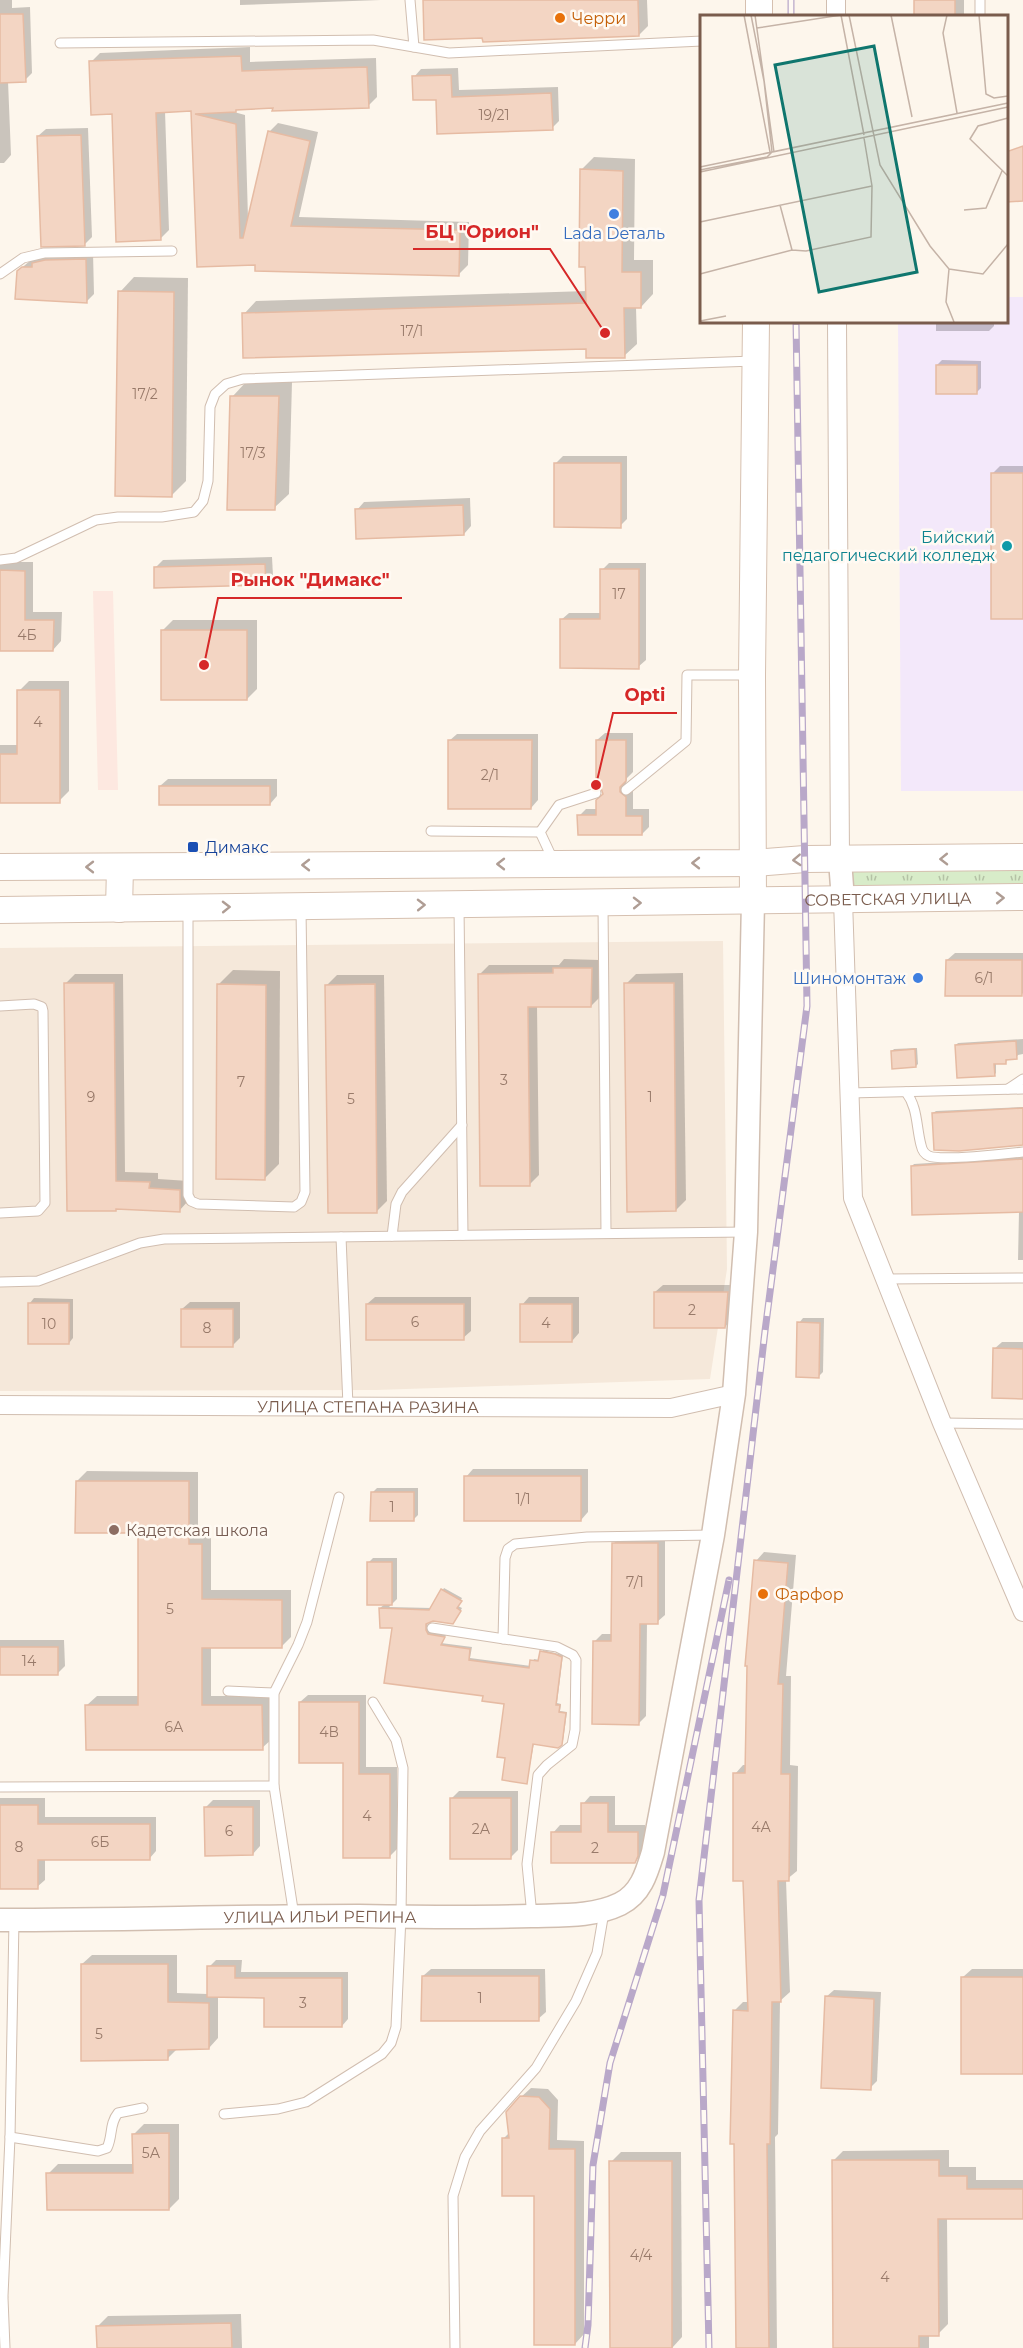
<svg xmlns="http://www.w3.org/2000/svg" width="1023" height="2348" font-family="Montserrat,sans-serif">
<defs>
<pattern id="grass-tufts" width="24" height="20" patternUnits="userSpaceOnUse" patternTransform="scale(1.5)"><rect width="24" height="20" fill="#d8ecc9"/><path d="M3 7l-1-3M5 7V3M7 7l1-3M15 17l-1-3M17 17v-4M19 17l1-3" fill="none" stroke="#b4c2a5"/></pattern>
</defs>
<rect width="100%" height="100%" fill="#fdf6ec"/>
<polygon fill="#f5e8da" points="723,941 727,1269 710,1379 376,1390 0,1391 0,948"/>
<polygon fill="#fde8e0" points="113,591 118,790 98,790 93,591"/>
<polygon fill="#f3e8fa" points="1007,297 1023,297 1023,791 901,791 898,321 1006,321"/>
<polygon fill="url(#grass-tufts)" points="1023,865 1023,887 859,891 851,885 852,871"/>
<g fill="#0003">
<polygon points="0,0 12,0 12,8 30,7 32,73 25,80 8,81 11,155 4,163 0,163"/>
<polygon points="240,0 381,0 240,5"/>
<polygon points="424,0 647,0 648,26 639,35"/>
<rect x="916" y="0" width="48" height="16"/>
<polygon points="250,47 250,62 376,58 377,97 368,106 238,108 234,112 245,115 248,218 269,132 278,123 318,132 299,217 469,222 468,265 459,274 256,264 198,265 193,110 165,111 169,230 160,239 113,113 91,62 100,53"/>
<polygon points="458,68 459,90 558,87 559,121 552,128 438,98 414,77 421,69"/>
<polygon points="88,128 92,237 85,244 38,136 46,129"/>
<polygon points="594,157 635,159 634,260 653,260 653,294 641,307 636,307 637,344 624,356 588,347 244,314 256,301 587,291 581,170"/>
<polygon points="93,252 94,294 87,301 18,271 31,260 37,260 41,256"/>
<polygon points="134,277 188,278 186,481 171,496 120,292"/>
<polygon points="936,321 994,321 994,326 989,331 936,331"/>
<polygon points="942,360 981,361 981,388 976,393 937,365"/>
<polygon points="246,382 292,382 289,494 274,508 232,397"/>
<polygon points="563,456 627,456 627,519 620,526 556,463"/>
<polygon points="1000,466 1023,466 1023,618 993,473"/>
<polygon points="470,498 471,526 464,534 357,510 364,502"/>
<polygon points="272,557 273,576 265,583 155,568 163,560"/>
<polygon points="0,562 33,562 33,612 62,612 61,641 53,650 0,649"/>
<polygon points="609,563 646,563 646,660 638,667 561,620 569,613 602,613 602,570"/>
<polygon points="173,620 257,620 257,689 247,699 163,630"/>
<polygon points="29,681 69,681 69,791 59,801 0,801 0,745 19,745 19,691"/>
<polygon points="605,733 633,733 633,772 627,778 626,784 633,789 633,809 649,809 649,827 642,834 579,816 586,809 597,809 604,794 597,740"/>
<polygon points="457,734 538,734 538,800 531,808 449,741"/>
<polygon points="168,779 277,779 277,796 270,804 160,786"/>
<polygon points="955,953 1023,953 1023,993 1021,995 947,960"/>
<polygon points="564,959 600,960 600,997 591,1006 537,1005 539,1175 530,1184 480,974 489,965 559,965"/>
<polygon points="233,970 280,971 279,1164 265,1178 218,985"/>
<polygon points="683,973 686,1200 676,1210 626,984 636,974"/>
<polygon points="75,974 123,974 125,1172 158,1173 158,1179 189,1181 188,1201 179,1211 118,1208 116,1210 66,983"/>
<polygon points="337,975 384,975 387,1201 377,1211 327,985"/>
<polygon points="1023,1039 1023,1054 1018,1055 1016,1058 1008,1058 1006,1062 996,1063 996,1073 994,1075 956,1045 958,1043"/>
<polygon points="917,1048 918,1064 916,1066 892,1051 894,1049"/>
<polygon points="1023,1107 1023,1144 933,1113 936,1111"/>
<polygon points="1023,1157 1023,1260 1018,1260 1019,1211 912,1166 914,1164"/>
<polygon points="663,1285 735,1285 732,1319 725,1327 655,1292"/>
<polygon points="375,1297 471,1297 471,1331 463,1338 367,1304"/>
<polygon points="529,1297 579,1297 579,1333 572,1341 522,1305"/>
<polygon points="34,1298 73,1299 73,1338 69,1343 30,1303"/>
<polygon points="190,1302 240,1302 240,1338 232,1346 182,1309"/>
<polygon points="803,1318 824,1318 823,1372 819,1376 799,1323"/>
<polygon points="1002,1342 1023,1342 1023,1397 994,1349"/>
<polygon points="473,1469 588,1469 588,1512 581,1520 466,1477"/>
<polygon points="87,1471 198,1472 198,1535 211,1535 211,1590 291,1590 291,1637 281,1647 211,1647 211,1696 272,1696 272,1739 262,1748 87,1705 97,1696 140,1696 140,1531 77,1481"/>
<polygon points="377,1488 418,1488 418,1515 413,1520 372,1493"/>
<polygon points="665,1536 665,1615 657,1622 647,1622 646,1716 639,1723 595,1641 602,1634 613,1634 613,1544 621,1537"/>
<polygon points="764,1552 796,1555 786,1676 791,1676 790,1765 798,1766 797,1871 786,1880 790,1992 780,2001 778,2134 775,2137 777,2348 738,2348 734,2011 743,2002 749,2002 745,1880 735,1774 743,1765 746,1765 756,1561"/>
<polygon points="373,1558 397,1558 397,1599 389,1607 432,1608 444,1588 462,1598 458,1606 462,1608 455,1621 433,1620 428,1622 427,1627 430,1632 446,1635 441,1643 472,1647 470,1658 531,1666 534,1659 540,1660 543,1650 563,1655 557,1703 561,1704 560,1711 567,1712 563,1741 561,1744 534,1743 527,1782 506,1757 506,1703 485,1695 393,1626 380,1608 385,1604 368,1563"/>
<polygon points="0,1640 64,1640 65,1666 57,1674 0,1674"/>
<polygon points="308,1695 366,1695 366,1767 397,1767 397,1849 390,1856 345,1762 300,1702"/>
<polygon points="459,1791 518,1791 518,1850 510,1858 452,1798"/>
<polygon points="590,1796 615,1796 615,1825 645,1825 645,1847 642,1854 635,1862 553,1833 560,1825 583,1825 583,1804"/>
<polygon points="0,1798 45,1798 45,1817 156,1817 156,1851 149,1859 45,1859 45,1880 37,1887 0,1887"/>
<polygon points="213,1800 260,1800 260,1846 253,1854 206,1807"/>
<polygon points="92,1955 177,1955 177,1993 208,1994 209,1967 216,1960 242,1960 241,1972 348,1972 348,2019 342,2026 266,1996 218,1996 218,2038 209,2048 178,2048 168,2058 82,1964"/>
<polygon points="431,1969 545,1969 546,2012 538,2019 423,1976"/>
<polygon points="972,1969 1023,1969 1023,2073 963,1977"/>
<polygon points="834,1990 881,1992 877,2081 870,2088 826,1997"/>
<polygon points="531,2088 548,2089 558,2100 557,2140 584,2141 584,2334 575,2344 535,2194 503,2139 510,2132 521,2097"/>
<polygon points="144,2124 179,2124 179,2199 169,2209 48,2174 58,2164 134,2164 134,2134"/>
<polygon points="949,2150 949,2167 976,2167 976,2180 1023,2180 1023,2217 947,2218 948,2324 938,2334 929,2334 929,2348 834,2348 833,2161 843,2151"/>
<polygon points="621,2152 681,2152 682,2337 672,2348 617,2348 611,2162"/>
<polygon points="241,2314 242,2348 98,2348 98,2326 108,2316"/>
</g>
<g fill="#f3d5c3" stroke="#e6bba3" stroke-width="1.5">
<polygon points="423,0 638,0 639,36 483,42 482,38 424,40"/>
<rect x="914" y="0" width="41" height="16"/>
<polygon points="0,14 23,14 26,82 0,83"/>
<polygon points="241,56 242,71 367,67 369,108 272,111 273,108 236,110 236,112 195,114 236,124 240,238 243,238 268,131 310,141 291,226 460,230 459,276 255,271 255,265 197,267 191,111 156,113 161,240 116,242 112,114 91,115 89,61"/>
<polygon points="451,75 452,97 551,93 553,130 437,134 436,100 413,100 412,76"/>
<polygon points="81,135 85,246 41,247 37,136"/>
<polygon points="1023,146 1023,201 1007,202 1006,152"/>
<polygon points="580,169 623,171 622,272 641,272 641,308 624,308 625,358 586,358 586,349 243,358 242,313 586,303 585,267 579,267"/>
<polygon points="86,259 87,303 15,299 17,271 22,267 32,267 32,263 45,260"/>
<polygon points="118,291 174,292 172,497 115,496"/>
<rect x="936" y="365" width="41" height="29"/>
<polygon points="230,396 279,396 275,510 227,510"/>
<polygon points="554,463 621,463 621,528 554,527"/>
<rect x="991" y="473" width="32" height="146"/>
<polygon points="463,505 464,535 356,539 355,509"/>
<polygon points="265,564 266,585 154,588 154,567"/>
<polygon points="600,569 639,569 639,669 560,668 560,619 600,619"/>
<polygon points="0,570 25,571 25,620 54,620 53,651 0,651"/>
<rect x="161" y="630" width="86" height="70"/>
<polygon points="17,690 60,690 60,803 0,803 0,754 17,754"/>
<polygon points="448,740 532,740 531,809 448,809"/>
<polygon points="596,740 626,740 626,781 620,787 620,792 626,797 626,816 642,816 642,835 578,835 577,815 596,815 596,800 603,794 601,788 596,786"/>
<rect x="159" y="786" width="111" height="19"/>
<polygon points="946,960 1022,960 1022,996 945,996"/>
<polygon points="553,968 592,968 591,1007 528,1007 530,1186 480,1186 478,974 553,973"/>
<polygon points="64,983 114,983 116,1181 150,1182 149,1188 180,1190 180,1212 116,1209 116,1211 67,1211"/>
<polygon points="624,983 674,983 676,1211 627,1212"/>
<polygon points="217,984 266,985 265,1180 216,1179"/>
<polygon points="375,984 377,1213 328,1213 325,985"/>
<polygon points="1016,1041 1017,1059 1006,1060 1006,1064 994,1064 995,1076 957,1078 955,1045"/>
<polygon points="915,1049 916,1067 892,1069 891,1051"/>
<polygon points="1023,1108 1023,1145 959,1151 934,1150 932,1113"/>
<polygon points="1023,1159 1023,1212 912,1215 911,1166"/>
<polygon points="654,1292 728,1292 725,1328 654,1328"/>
<rect x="28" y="1303" width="41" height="41"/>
<rect x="366" y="1304" width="98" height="36"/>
<rect x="520" y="1304" width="52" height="38"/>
<rect x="181" y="1309" width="52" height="38"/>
<polygon points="797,1322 820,1323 819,1378 796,1377"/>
<polygon points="993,1348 1023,1349 1023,1399 992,1398"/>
<rect x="464" y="1476" width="117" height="45"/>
<polygon points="76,1481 189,1481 189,1544 202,1544 202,1599 282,1600 282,1648 202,1648 202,1705 262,1705 263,1750 86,1750 85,1705 138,1705 138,1533 75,1533"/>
<polygon points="371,1492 414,1492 414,1521 370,1521"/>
<polygon points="612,1543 658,1543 658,1624 640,1624 639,1725 592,1724 593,1641 611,1641"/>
<polygon points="754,1560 788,1563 778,1684 783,1684 781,1774 790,1774 789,1881 778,1881 781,2002 772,2002 770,2144 767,2144 769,2348 736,2348 734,2144 730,2144 733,2010 748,2011 743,1881 733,1881 733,1773 745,1773 747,1666 745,1666"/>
<rect x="367" y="1562" width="25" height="43"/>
<polygon points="441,1589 462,1601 457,1608 461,1611 453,1624 433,1621 426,1624 426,1630 428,1634 445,1637 441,1645 470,1649 469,1660 529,1668 530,1660 538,1661 540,1651 555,1654 562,1657 556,1705 560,1705 559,1712 566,1713 562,1745 558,1748 533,1744 527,1784 502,1780 505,1758 497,1757 504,1704 482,1701 483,1696 384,1683 392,1628 380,1628 379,1608 429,1610"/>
<rect x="0" y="1647" width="58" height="28"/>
<polygon points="299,1702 359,1702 359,1774 390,1774 390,1858 343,1858 343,1763 299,1763"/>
<rect x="450" y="1798" width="61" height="61"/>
<polygon points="581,1803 608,1803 608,1832 638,1832 638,1856 635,1863 551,1863 551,1832 581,1832"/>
<polygon points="0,1805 38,1805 38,1824 150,1824 150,1860 38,1860 38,1889 0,1889"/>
<polygon points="204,1807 253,1807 253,1855 205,1856"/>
<polygon points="81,1964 168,1964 168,2002 209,2003 209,2049 168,2050 168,2060 81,2061"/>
<polygon points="207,1966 235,1966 235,1978 342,1978 342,2027 264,2027 264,1998 207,1997"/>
<polygon points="422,1976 539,1976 539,2021 421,2021"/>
<rect x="961" y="1977" width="62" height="97"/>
<polygon points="825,1996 874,1999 871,2090 821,2088"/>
<polygon points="520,2096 539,2097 550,2109 549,2149 575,2149 575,2345 534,2345 534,2196 502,2196 502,2138 509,2138 506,2112"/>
<polygon points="169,2133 169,2210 47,2210 46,2173 133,2173 132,2134"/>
<polygon points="832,2160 939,2160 939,2176 967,2176 967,2189 1023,2189 1023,2219 938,2219 939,2336 919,2336 919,2348 833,2348"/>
<polygon points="609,2161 672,2161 672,2348 610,2348"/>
<polygon points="231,2323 232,2348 97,2348 96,2326"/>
</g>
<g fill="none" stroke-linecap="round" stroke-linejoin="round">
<defs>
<g id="service">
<polyline points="410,0 414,47"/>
<polyline points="980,0 980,16"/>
<polyline points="60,43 373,40 449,53 702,41"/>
<polyline points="0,274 23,258 44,253 172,251"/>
<polyline points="0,560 16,558 96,520 118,517 162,517 194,512 203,501 208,481 210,407 215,394 226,384 243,379 754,361"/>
<polyline points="626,790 686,741 687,675 752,675"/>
<polyline points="431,831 540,832"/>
<polyline points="554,862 540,832 559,805 596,793"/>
<polyline points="603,905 606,1233"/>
<polyline points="459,907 463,1235"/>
<polyline points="188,909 188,1195 191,1201 198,1204 294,1207 301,1202 305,1192 301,909"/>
<polyline points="0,1006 34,1004 42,1007 43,1011 45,1203 38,1211 0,1213"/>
<polyline points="1008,1089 1023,1079"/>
<path d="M906 1092C918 1108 916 1126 921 1145 922 1150 924 1154 929 1156 941 1161 1006 1154 1023 1152"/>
<polyline points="849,1093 1023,1089"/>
<polyline points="392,1236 396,1204 402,1192 462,1125"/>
<polyline points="341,1237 348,1406"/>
<polyline points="886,1279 1023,1278"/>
<polyline points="0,1282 38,1281 140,1243 164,1239 746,1232"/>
<polyline points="942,1423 1023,1424"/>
<polyline points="432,1628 557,1647 573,1655 576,1660 575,1730 572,1745 547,1765 538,1775 527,1864 532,1916"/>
<polyline points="503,1639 505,1558 508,1549 515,1544 587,1537 713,1535"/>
<polyline points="228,1691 274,1693"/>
<polyline points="0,1787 274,1786"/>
<polyline points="294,1916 274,1786 274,1693 298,1645 307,1622 339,1497"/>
<polyline points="224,2114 278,2109 306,2102 382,2054 391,2043 396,2027 401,1916 403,1768 396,1740 373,1702"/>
<path d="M10 2137 98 2151 107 2148C113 2136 109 2124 118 2113L143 2108"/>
<polyline points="3,2298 5,2348"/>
<polyline points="0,2303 3,2296 10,2137 14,1920"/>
<polyline points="455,2348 453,2196 465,2157 480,2131 536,2068 576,2001 597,1953 604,1912"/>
</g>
<g id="minor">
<polyline points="836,0 836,16"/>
<polyline points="837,321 840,860"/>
<polyline points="843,900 853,1198 942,1423 1023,1612"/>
<path id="s1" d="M0 1405 671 1408 734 1394"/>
</g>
<g id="tertiary">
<polyline points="840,860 843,900"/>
<path id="s2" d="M0 1920C120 1920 239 1916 359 1916 416 1917 473 1918 531 1916 561 1915 593 1917 620 1904 641 1894 647 1872 653 1852L713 1535 734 1394 746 1232 753 901"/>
</g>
<g id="secondary">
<polyline points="759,16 759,0"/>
<polyline points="0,867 754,863 805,859 1023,857"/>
<polyline points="753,901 752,675 756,321"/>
<polyline points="119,909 120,867"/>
<path id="s3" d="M0 910 1023 897"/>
</g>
</defs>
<use href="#service" stroke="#d1beb0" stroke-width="11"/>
<use href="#minor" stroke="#d1beb0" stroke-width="20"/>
<use href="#tertiary" stroke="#d1beb0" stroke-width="25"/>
<use href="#secondary" stroke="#d6c0b0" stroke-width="28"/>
<use href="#service" stroke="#fff" stroke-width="9"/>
<use href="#minor" stroke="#fff" stroke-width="18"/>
<use href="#tertiary" stroke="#fff" stroke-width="22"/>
<use href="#secondary" stroke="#fff" stroke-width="26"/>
<defs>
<g id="rail">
<polyline points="791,0 791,16"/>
<polyline points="585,2348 588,2325 593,2165 610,2063 663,1895 729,1580"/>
<polyline points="709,2348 699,1900 765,1331 807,1006 796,321"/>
</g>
</defs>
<use href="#rail" stroke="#b9a8c9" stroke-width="7"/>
<use href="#rail" stroke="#fffaf3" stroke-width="4.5" stroke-dasharray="14" stroke-linecap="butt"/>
</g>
<defs><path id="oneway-chevron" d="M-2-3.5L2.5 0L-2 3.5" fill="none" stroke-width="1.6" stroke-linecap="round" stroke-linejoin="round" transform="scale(1.5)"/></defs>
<g stroke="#af9d94">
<use href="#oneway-chevron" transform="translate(944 859) rotate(179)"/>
<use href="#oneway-chevron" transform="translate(797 860) rotate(177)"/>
<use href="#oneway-chevron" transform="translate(696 863) rotate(180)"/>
<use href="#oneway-chevron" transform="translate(501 864) rotate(180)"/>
<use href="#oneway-chevron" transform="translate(306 865) rotate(180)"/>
<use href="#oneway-chevron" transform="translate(90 867) rotate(180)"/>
<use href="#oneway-chevron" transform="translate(1000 898) rotate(-1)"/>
<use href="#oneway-chevron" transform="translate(637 903) rotate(-1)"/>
<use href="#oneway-chevron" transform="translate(421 905) rotate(-1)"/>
<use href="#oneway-chevron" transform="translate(226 907) rotate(-1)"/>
</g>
<g fill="#e8710a" stroke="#fffaf3" stroke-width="2">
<circle cx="560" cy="18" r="6"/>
<circle cx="763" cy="1594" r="6"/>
</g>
<g fill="#3f7fe0" stroke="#fffaf3" stroke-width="2">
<circle cx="614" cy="214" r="6"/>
<circle cx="918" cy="978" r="6"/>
</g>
<circle fill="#0f9aa8" stroke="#fffaf3" stroke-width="2" cx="1007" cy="546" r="6"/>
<rect fill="#1a4fb4" stroke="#fffaf3" stroke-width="2" x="187" y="841" width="12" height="12" rx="3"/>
<circle fill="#8d6e63" stroke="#fffaf3" stroke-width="2" cx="114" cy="1530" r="6"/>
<g text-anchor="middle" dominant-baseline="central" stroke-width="5" stroke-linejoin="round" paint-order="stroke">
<g font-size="14" fill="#987a6a">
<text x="494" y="115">19/21</text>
<text x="412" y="331">17/1</text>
<text x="145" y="394">17/2</text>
<text x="253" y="453">17/3</text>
<text x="619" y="594">17</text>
<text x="27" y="635">4Б</text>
<text x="38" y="722">4</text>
<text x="490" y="775">2/1</text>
<text x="984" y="978">6/1</text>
<text x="504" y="1080">3</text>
<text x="241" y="1082">7</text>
<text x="91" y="1097">9</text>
<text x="650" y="1097">1</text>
<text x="351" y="1099">5</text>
<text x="692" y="1310">2</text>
<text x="415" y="1322">6</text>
<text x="546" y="1323">4</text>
<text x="49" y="1324">10</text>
<text x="207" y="1328">8</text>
<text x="523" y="1499">1/1</text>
<text x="392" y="1507">1</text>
<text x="635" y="1582">7/1</text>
<text x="170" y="1609">5</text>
<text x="29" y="1661">14</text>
<text x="174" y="1727">6А</text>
<text x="329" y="1732">4В</text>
<text x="367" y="1816">4</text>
<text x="761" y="1827">4А</text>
<text x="481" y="1829">2А</text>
<text x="229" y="1831">6</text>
<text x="100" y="1842">6Б</text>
<text x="19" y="1847">8</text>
<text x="595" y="1848">2</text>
<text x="480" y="1998">1</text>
<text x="303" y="2003">3</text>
<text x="99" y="2034">5</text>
<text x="151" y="2153">5А</text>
<text x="641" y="2255">4/4</text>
<text x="885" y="2277">4</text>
</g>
<g font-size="16" fill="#c56008" stroke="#fffaf3" text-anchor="start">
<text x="572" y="18">Черри</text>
<text x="775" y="1594">Фарфор</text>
</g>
<g font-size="16" fill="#366cbe" stroke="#fffaf3">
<text x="614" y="233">Lada Dеталь</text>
<text x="906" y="978" text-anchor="end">Шиномонтаж</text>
</g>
<g font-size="16" fill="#0d838f" stroke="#fffaf3" text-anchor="end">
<text x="995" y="537">Бийский<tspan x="995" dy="18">педагогический колледж</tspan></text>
</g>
<g font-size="16" fill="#164399" stroke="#fffaf3" text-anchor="start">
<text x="205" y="847">Димакс</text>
</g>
<g font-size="16" fill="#7a5c4d" stroke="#fffaf3">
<text stroke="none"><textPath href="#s3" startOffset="888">СОВЕТСКАЯ УЛИЦА</textPath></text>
<text stroke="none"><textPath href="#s1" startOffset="368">УЛИЦА СТЕПАНА РАЗИНА</textPath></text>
<text stroke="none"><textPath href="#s2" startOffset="320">УЛИЦА ИЛЬИ РЕПИНА</textPath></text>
</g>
<g font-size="16" fill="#785e54" stroke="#fffaf3" text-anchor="start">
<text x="126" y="1530">Кадетская школа</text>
</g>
</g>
<g transform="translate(700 15)">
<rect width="308" height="308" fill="#fdf6ec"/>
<path fill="none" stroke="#c5b3a7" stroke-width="1.5" d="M44 0 70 137M55 0 74 137M141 0 164 120M149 0 180 150 230 231 249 254M191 0 212 102M247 0 243 18 257 98M279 0 286 79 294 83 308 81M57 13 141 0M308 103 278 111 270 124 308 161M0 152 308 88M0 155 67 142 72 137 64 66 51 0M0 157 308 92M80 190 92 235M264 195 286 193 302 156M0 207 172 171M249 254 283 259 308 229M249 254 246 287 254 307M0 259 92 235 106 236 171 222 172 171 164 123M0 306 26 301"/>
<path fill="#0f766e" fill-opacity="0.15" stroke="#0f766e" stroke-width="3" d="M174 31 217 257 119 277 75 50Z"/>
<rect width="308" height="308" fill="none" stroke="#7a5c4d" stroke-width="3"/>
</g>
<path fill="none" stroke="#d62828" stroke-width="2" d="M605 333L550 249H413M204 665L218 598H402M596 785L613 713H677"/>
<g fill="#d62828" stroke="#fffaf3" stroke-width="2">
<circle cx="605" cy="333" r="6"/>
<circle cx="204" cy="665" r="6"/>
<circle cx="596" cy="785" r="6"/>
</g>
<g font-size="18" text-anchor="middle" font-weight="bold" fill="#d62828" stroke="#fffaf3" stroke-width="5" stroke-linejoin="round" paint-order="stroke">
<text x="482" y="238">БЦ "Орион"</text>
<text x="310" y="586">Рынок "Димакс"</text>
<text x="645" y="701">Opti</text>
</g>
</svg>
